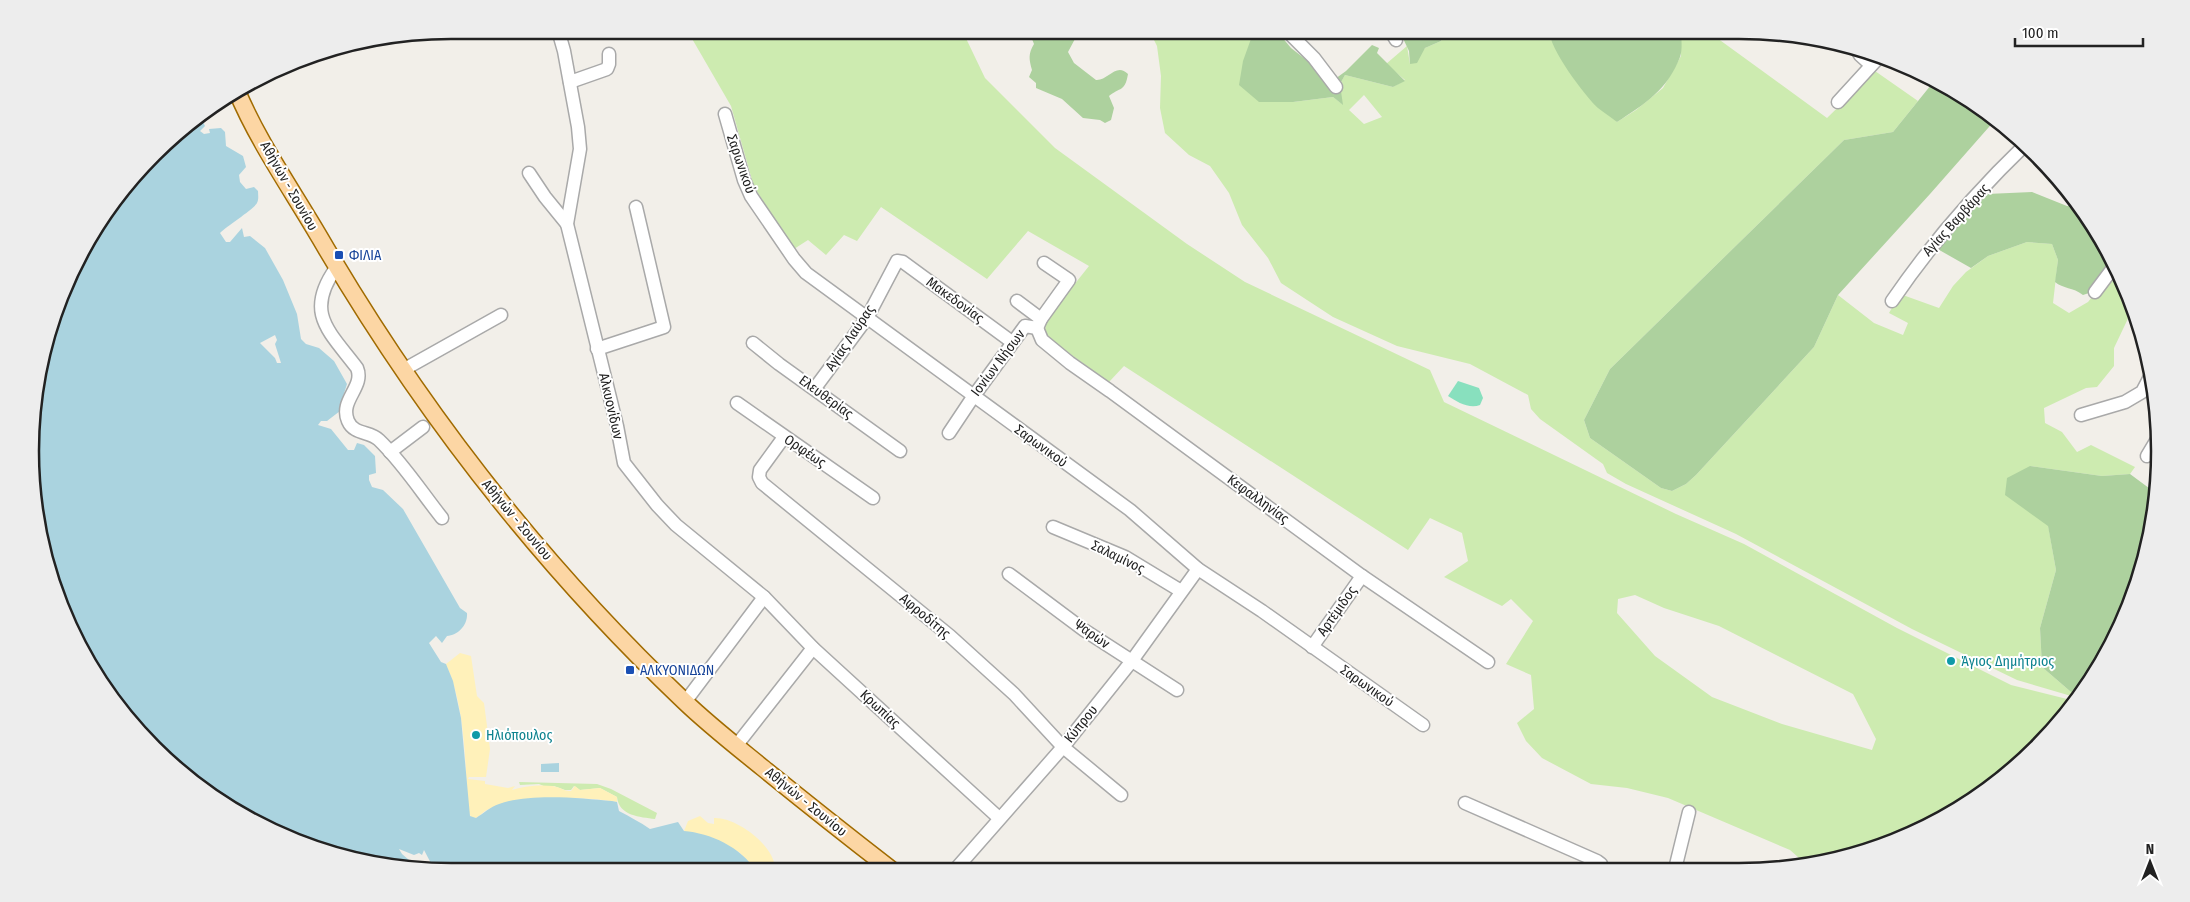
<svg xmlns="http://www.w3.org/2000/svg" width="2190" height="902" font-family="'Fira Sans Condensed',sans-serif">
<rect width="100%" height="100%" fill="#f2efe9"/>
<g fill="#cdebb0" fill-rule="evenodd">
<path d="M687 30H962L985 78 1055 148 1187 244 1245 282 1430 370 1444 402 1676 514 1744 544 1897 628 2011 685 2075 701 2016 768 1900 840 1807 865 1790 850 1668 798 1627 788 1591 784 1542 758 1526 741 1517 723 1534 709 1531 675 1506 664 1533 621 1511 599 1502 606 1444 577 1468 561 1462 533 1430 518 1408 550 1124 366 1109 382 1048 338 1045 330 1046 320 1089 266 1028 231 987 279 881 207 857 241 844 235 826 255 808 240 794 249 754 187 731 106ZM1635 595 1664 608 1719 626 1853 694 1876 739 1872 750 1782 724 1712 697 1655 656 1617 613 1618 599Z"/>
<path d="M1149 30H1265V34L1293 102 1333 97 1342 104 1340 84 1345 75 1393 87 1405 80 1386 64 1407 46 1410 64 1425 48 1441 41 1445 30H1549V37L1617 122 1636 110 1663 88 1681 56V30H1723L1717 38 1827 118 1875 71 1918 101 1893 132 1844 140 1610 369 1584 420 1590 438 1661 488 1672 491 1686 484 1696 475 1814 347 1838 295 1874 323 1903 335 1908 323 1889 313 1900 294 1939 308 1953 286 1966 272 1988 256 2027 242 2052 244 2058 260 2053 303 2069 313 2088 302 2117 266 2133 308 2114 348V366L2097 387 2086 388 2044 408 2045 423 2062 432 2077 452 2091 445 2135 467 2130 474 2102 476 2030 466 2048 525 2056 570 2040 628 2042 667 2078 698 2017 680 1912 629 1736 534 1626 484 1607 473 1603 464 1540 419 1531 409 1528 395 1470 364 1397 346 1333 317 1281 283 1268 258 1242 225 1229 193 1210 166 1189 155 1165 133 1160 108 1161 76 1157 46ZM1364 95 1382 117 1364 124 1349 110Z"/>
<path d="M519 782 597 784 611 789 657 813 655 819C640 817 619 816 617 797L600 788 580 790 574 786 571 790H565L554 786 546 787 539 784 520 785Z"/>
</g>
<g fill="#add19e">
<path d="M1034 30H1071L1076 37 1068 52 1074 63 1096 80C1108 81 1116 62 1128 74 1125 92 1120 87 1109 96L1114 108 1111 120 1105 123 1100 120 1083 118 1062 99 1036 88V83L1029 77 1032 70C1029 59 1028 54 1034 44L1032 39Z"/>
<polygon points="1265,30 1276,30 1291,48 1314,66 1328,84 1346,71 1372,45 1379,48 1377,53 1405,81 1393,87 1345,75 1340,84 1343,105 1333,97 1293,102 1259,102 1239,85 1243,61 1252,36 1264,34"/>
<polygon points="1399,30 1445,30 1441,41 1425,48 1417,63 1410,64 1409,51"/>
<path d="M1549 30H1681C1681 38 1683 49 1680 57 1668 89 1645 104 1617 122 1611 117 1604 113 1598 108 1584 95 1549 48 1549 30Z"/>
<polygon points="1935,80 1949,86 1996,119 1930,194 1838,295 1814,347 1696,475 1686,484 1672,491 1661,488 1590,438 1584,420 1610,369 1844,140 1893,132"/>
<path d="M2032 192 2067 206H2080L2115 263 2089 293 2083 295C2073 287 2063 289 2055 282L2058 260 2052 244 2027 242 1988 256 1971 268 1934 247 1967 211 1987 194Z"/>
<polygon points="2030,466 2102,476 2130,474 2157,494 2156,506 2138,586 2089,685 2078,698 2042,667 2040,628 2056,570 2048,526 2005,495 2007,478"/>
</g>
<g fill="#fff1ba">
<path d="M460 653 471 656 477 696 484 703 490 749 486 777H469L468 779 485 781V784L508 788 515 786 512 790C523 786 549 783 560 788 564 790 565 791 571 791L575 786 580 790 600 788 617 797V802C587 796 511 795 485 811 482 813 480 816 476 818L471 817 468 811C465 763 466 709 446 664Z"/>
<path d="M700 816 708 823 714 824V818C737 817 777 847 775 871H756L739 852 684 831 688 821Z"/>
</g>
<path fill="#88e0be" d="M1458 381 1479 388 1483 398 1480 405C1469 409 1457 402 1448 396Z"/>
<g fill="#aad3df" fill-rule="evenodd">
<path d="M196 118 199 121 203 122 205 126 200 131 204 134 210 133 209 129 221 128 225 132 226 146 243 156 246 167 239 175 240 182 246 189 254 187 258 191C258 195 259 199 257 203 254 209 227 226 220 233L226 242H230L242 228 244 237 250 236 265 248 283 280 297 314 301 339 306 344 319 348 334 361 347 384 340 406V411L327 421H321L318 425 331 429 348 450H354L357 443 364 445 375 456 376 473 369 475V480L372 487 383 490 403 509 460 608 467 613C468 625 458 635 447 636L442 643 436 636 429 643 441 662 446 664 453 681 461 718 470 816 476 818C484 813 490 807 499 804 528 793 581 798 612 801L617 802 619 811C630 817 640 822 650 829L678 822 684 831C710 833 741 847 756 871L451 872 434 869 424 850 422 855 419 853 414 855 399 849 402 854 409 860 404 864 316 850 194 785 101 685 62 612 38 533 34 396 52 316 86 241 174 134ZM275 335 277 340 275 344 281 363H277L275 358 260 343Z"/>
<polygon points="559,763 559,772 541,772 541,764"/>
</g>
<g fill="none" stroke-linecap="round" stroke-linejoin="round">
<defs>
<g id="minor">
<polyline points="558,30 564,51 578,127 580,149 567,224 617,426 624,463 657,505 676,525 764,597 813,648 999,818"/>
<polyline points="674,30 676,32"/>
<polyline points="1286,30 1314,58 1336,87"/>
<polyline points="1364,30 1369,30"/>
<polyline points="1390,30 1396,40"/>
<polyline points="1857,50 1860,55 1871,65"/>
<polyline points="570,82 607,69 609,64 609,54"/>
<polyline points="1838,102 1881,55"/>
<polyline points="725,114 744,180 751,196 794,259 806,273 1130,510 1198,569 1262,611 1423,725"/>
<polyline points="529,173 545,197 567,224"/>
<path d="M336 268C304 313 329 331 357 368 365 387 339 400 348 421 354 435 370 431 379 440 403 463 422 493 442 518"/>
<polyline points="2095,292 2116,264"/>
<polyline points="1017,301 1041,319"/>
<path d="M1892 301C1931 244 1976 192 2026 144"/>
<polyline points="1037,328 1042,340 1070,363 1110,391 1362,576 1488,662"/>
<polyline points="1037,328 1041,319 1069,280 1044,263"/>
<polyline points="753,343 779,364 900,451"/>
<polyline points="597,349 664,327 636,207"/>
<polyline points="403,370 501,315"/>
<polyline points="815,388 867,318 897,261 903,262 1012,342"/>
<polyline points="737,403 873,498"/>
<polyline points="2081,415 2125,402 2142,392 2151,375"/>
<polyline points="949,433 973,397 1025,326 1037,328"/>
<polyline points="784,437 760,470 759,477 762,483 950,636 1014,694 1063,747 1121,795"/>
<polyline points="390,452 423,427"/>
<polyline points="2147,456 2159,436"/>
<polyline points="1053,527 1125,557 1181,591"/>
<polyline points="1009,574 1084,630 1177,690"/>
<polyline points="1312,647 1362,576"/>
<polyline points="685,702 764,597"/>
<polyline points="736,746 813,648"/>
<polyline points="1465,803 1597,861 1601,864 1602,869"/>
<polyline points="1675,869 1689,812"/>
<polyline points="954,871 1063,747 1131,662 1198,569"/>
</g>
<path id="major" d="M236 89C258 142 292 190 320 238 419 408 541 565 684 701 709 725 736 746 763 768 806 803 849 837 893 871"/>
</defs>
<use href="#minor" stroke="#a9a9a9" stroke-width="15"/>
<use href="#major" stroke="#a06b00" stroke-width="19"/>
<use href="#minor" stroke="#fff" stroke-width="12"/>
<use href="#major" stroke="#fcd6a4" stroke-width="16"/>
</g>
<g fill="#1a4fb4" stroke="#fff" stroke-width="2">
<rect x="334" y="250" width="10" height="10" rx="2.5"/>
<rect x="625" y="665" width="10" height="10" rx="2.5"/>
</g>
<g fill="#0f9aa8" stroke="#fff" stroke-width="2">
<circle cx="1951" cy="661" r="5"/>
<circle cx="476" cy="735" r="5"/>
</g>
<g text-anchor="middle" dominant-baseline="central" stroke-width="4" stroke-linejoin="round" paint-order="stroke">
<g font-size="14" fill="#222" stroke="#fff">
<text transform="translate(741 164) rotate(71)">Σαρωνικού</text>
<text transform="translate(289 186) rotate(60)">Αθήνών - Σουνίου</text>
<text transform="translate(1956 220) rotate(-48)">Αγίας Βαρβάρας</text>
<text transform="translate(955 300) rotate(36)">Μακεδονίας</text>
<text transform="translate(850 338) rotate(-56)">Αγίας Λαύρας</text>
<text transform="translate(998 363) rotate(-53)">Ιονίων Νήσων</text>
<text transform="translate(826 397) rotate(36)">Ελευθερίας</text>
<text transform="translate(611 406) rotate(77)">Αλκυονίδων</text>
<text transform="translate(1041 446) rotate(36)">Σαρωνικού</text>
<text transform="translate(805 451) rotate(34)">Ορφέως</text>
<text transform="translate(1258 499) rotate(36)">Κεφαλληνίας</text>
<text transform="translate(517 520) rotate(50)">Αθήνών - Σουνίου</text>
<text transform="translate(1118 557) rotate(26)">Σαλαμίνος</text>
<text transform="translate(1337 611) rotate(-55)">Αρτέμιδος</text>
<text transform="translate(925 616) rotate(40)">Αφροδίτης</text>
<text transform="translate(1092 634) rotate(35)">Ψαρών</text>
<text transform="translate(1367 686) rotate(35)">Σαρωνικού</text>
<text transform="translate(880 709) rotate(43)">Κρωπίας</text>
<text transform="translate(1081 724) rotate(-51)">Κύπρου</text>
<text transform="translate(806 802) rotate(39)">Αθήνών - Σουνίου</text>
</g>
<g font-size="14" fill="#164399" stroke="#fff" text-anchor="start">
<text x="349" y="255">ΦΙΛΙΑ</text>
<text x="640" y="670">ΑΛΚΥΟΝΙΔΩΝ</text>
</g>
<g font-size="14" fill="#0d838f" stroke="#fff" text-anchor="start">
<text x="1961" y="661">Άγιος Δημήτριος</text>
<text x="486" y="735">Ηλιόπουλος</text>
</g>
</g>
<path d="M0 0H2190V902H0ZM451 39H1739A412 412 0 0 1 2151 451V451A412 412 0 0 1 1739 863H451A412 412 0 0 1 39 451V451A412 412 0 0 1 451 39Z" fill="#ededed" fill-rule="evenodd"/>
<path fill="none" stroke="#222" stroke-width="2.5" d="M451 39H1739A412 412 0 0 1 2151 451V451A412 412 0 0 1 1739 863H451A412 412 0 0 1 39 451V451A412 412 0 0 1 451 39Z"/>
<g transform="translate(2150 862)" stroke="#ffffff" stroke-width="4" paint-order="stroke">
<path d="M0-4L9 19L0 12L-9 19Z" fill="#222222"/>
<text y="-8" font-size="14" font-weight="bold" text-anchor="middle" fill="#222222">N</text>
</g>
<path d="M2015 38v8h128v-8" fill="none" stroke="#222222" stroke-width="2.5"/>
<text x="2022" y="38" font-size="15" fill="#222222" stroke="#ffffff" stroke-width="4" paint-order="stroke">100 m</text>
</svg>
